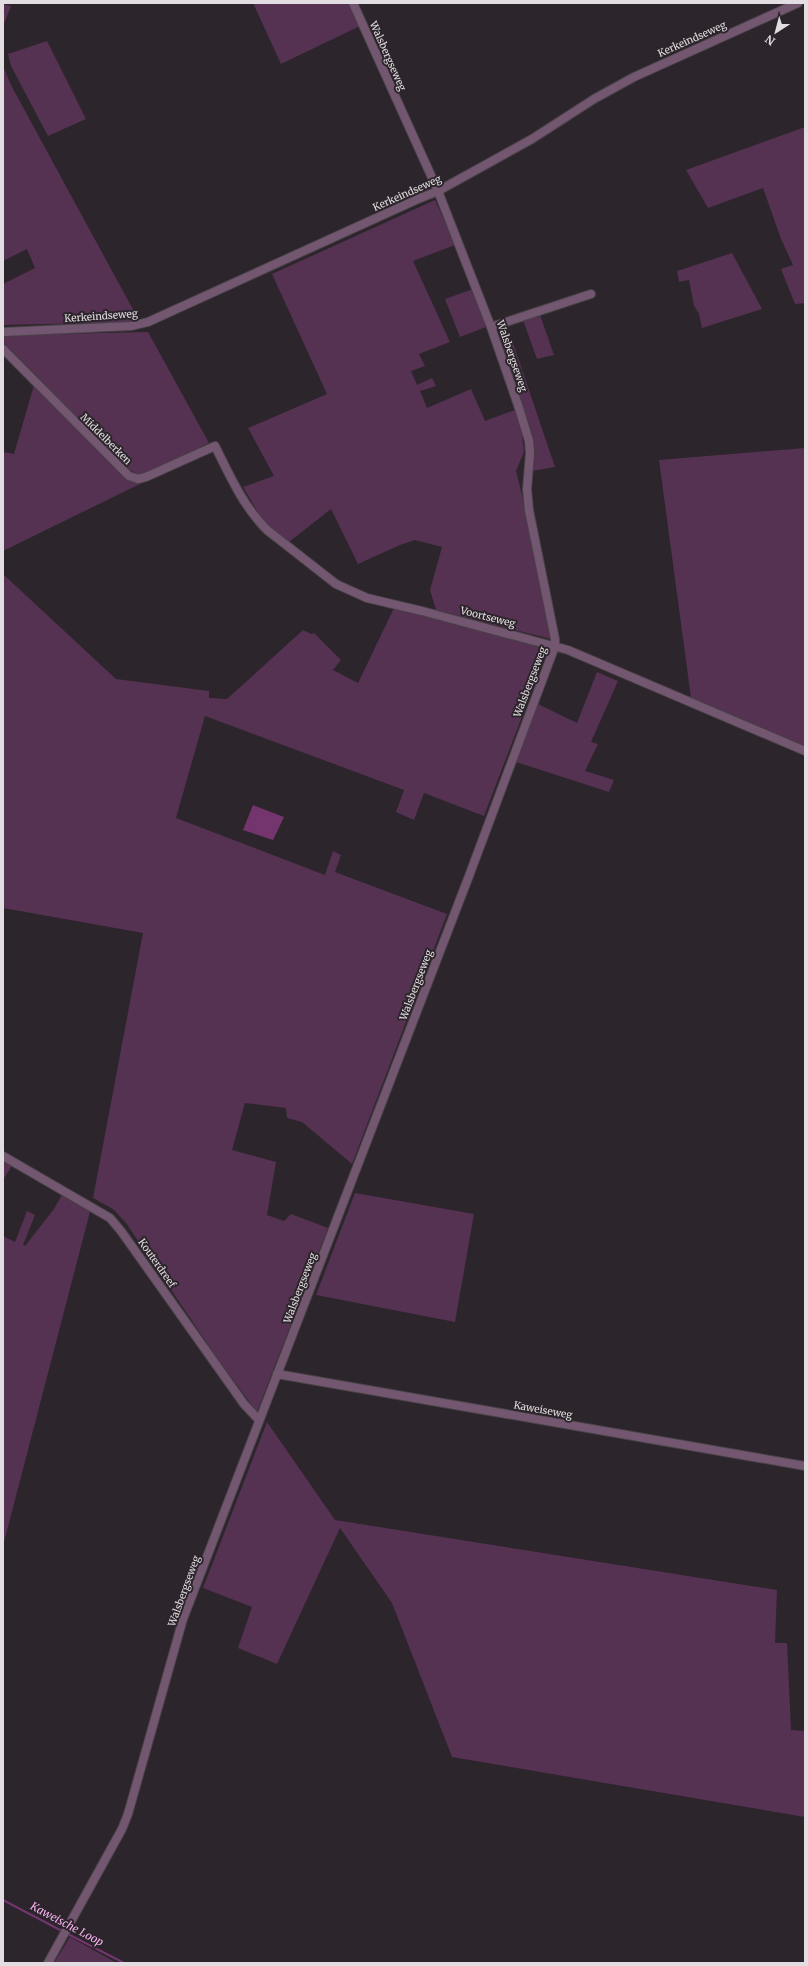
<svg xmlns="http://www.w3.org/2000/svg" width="808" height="1966" font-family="Merriweather,serif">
<rect width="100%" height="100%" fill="#2c252b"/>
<g fill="#553152">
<polygon points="253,3 353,3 360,26 281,64"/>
<polygon points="3,4 11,6 3,26"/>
<polygon points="47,41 86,119 48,136 11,66 8,54"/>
<polygon points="3,66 12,87 136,315 139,321 137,322 3,325 3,284 35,268 27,249 3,261"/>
<polygon points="805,127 805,303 795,304 781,269 793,265 781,239 763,188 708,208 686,170"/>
<polygon points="435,200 455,245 413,261 450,342 419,354 425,366 411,371 417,385 432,378 436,386 420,391 427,408 471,389 485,421 515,410 522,435 524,452 516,471 523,499 551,639 436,610 430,590 442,547 415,540 400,545 358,564 331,509 289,542 263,521 243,487 274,476 248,428 327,394 272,274"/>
<polygon points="732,253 762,309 702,328 699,314 694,306 689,280 679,282 677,271"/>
<polygon points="473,289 486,327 460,337 445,299"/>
<polygon points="540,315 554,355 537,359 523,320"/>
<polygon points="148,332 209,443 145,474 136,474 123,464 3,342 3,335"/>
<polygon points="501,340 510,340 513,343 555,467 532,471 531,432"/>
<polygon points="34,385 138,481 144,482 3,551 3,452 14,454"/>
<polygon points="805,448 805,748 691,698 659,460"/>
<polygon points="3,574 116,679 209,691 209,698 227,699 303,630 311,634 314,633 341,660 333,670 358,683 394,608 522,641 547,651 484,816 424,793 414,820 396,812 404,790 205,716 176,818 325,875 333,851 341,855 335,872 447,914 352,1164 302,1122 287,1118 286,1108 245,1103 232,1150 276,1162 267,1215 284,1221 291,1214 328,1228 257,1412 217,1358 126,1223 113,1209 93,1198 143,933 3,908"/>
<polygon points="597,672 618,681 591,742 598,744 585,771 614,780 609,792 516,762 538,704 577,723"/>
<polygon points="3,1159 13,1164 3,1180"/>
<polygon points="63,1193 91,1208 3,1546 3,1236 15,1242 27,1211 35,1215 23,1245 25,1246 54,1209"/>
<polygon points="355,1193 474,1214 455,1322 316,1295"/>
<polygon points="267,1422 335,1520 777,1590 775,1643 787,1643 791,1730 805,1731 805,1817 452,1757 392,1603 340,1528 277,1664 238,1648 252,1607 203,1588"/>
<polygon points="70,1937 115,1962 117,1963 54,1963"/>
</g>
<polygon fill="#74356f" points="253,805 284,817 273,840 243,830"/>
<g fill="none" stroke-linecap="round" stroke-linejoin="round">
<g stroke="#74356f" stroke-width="2">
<polyline points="3,1900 62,1931"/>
<polyline points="66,1933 124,1963"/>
</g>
<defs>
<g id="minor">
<polyline points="491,327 591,294"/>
<polyline points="3,332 131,326 148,322 418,199 438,191 532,139 594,99 634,77 798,3"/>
<path d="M3 349 129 476 138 479 146 477 215 446C230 476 243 506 267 530L336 584 367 598 422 611 568 650 805 751"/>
<polyline points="3,1156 110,1218 121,1231 244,1404 259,1420"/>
<polyline points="277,1374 805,1466"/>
<polyline points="48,1963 122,1829 128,1814 183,1619 469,876 555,646 555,639 529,510 527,489 530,453 529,441 518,405 491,327 438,191 353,3"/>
</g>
</defs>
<use href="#minor" stroke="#494248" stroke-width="10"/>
<use href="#minor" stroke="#735770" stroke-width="8"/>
</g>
<g text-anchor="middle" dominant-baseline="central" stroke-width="4" stroke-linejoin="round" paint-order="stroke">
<g font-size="10" fill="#e2dde1" stroke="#2c252b">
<text transform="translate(692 39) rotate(-24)">Kerkeindseweg</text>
<text transform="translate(388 56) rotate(66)">Walsbergseweg</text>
<text transform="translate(407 193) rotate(-24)">Kerkeindseweg</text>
<text transform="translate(101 316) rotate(-4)">Kerkeindseweg</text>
<text transform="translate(512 356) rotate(71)">Walsbergseweg</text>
<text transform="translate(106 439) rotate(45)">Middelberken</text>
<text transform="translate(488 617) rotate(14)">Voortseweg</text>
<text transform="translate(530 682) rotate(-69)">Walsbergseweg</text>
<text transform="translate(416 985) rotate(-69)">Walsbergseweg</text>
<text transform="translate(157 1263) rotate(55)">Kouterdreef</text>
<text transform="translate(300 1288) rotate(-69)">Walsbergseweg</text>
<text transform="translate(543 1410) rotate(10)">Kaweiseweg</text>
<text transform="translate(184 1591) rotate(-70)">Walsbergseweg</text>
</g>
<g font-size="11" font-style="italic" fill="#fbb3f4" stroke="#2c252b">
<text transform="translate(67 1924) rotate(28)">Kaweische Loop</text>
</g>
</g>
<rect width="808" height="1966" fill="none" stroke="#e2dde1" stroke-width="8"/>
<g transform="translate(776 32) rotate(216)" stroke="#2c252b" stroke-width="3" paint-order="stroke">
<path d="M0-3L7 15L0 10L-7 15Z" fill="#e2dde1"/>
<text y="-6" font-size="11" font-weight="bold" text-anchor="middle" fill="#e2dde1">N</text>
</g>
</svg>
